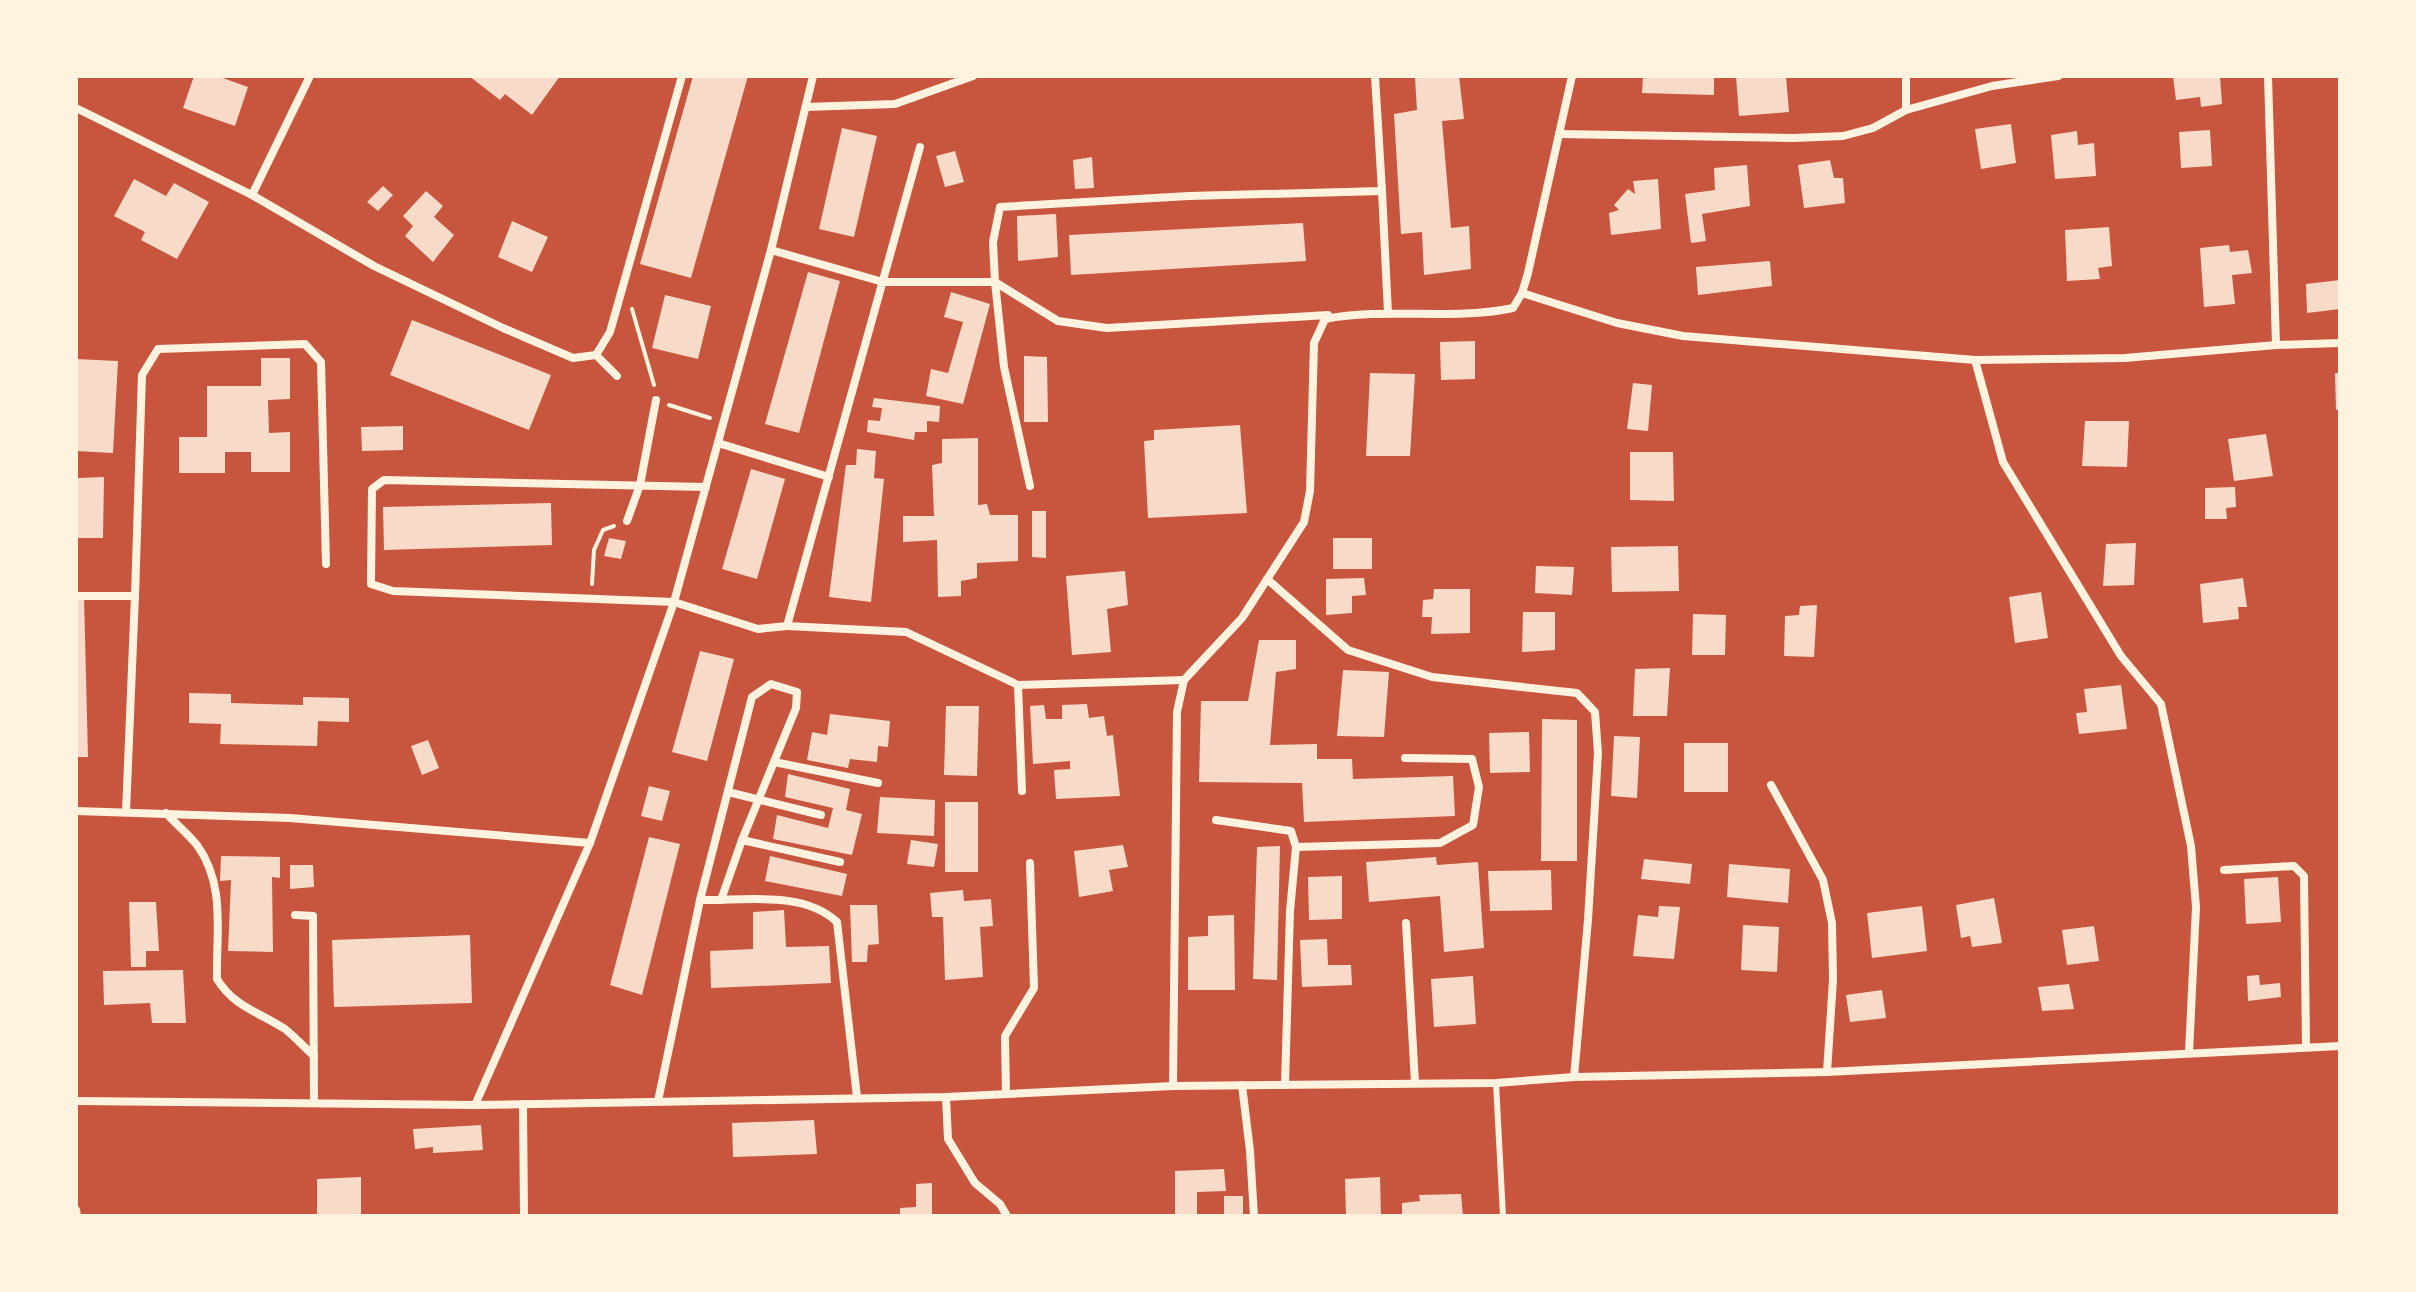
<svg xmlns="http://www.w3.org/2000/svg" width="2416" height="1292" font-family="Overpass,sans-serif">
<rect width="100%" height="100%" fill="#c8553d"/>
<g fill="#f7dbc8">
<polygon points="194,76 217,76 248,87 235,126 183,108"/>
<polygon points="469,76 560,76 532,115 505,94 500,100"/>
<polygon points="693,76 748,76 691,278 640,264"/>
<polygon points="1459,76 1464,119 1442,121 1451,228 1469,226 1471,269 1424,275 1422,232 1401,234 1394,114 1417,110 1415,78"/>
<polygon points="1643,76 1714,76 1714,95 1642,93"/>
<polygon points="1736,76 1786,76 1789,112 1739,116"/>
<polygon points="2173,76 2220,76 2222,104 2201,107 2200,97 2176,100"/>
<polygon points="2011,124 2016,163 1981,169 1975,129"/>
<polygon points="842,128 877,136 854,237 819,229"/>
<polygon points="2210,130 2212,166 2181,168 2179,132"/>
<polygon points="2077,131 2078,145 2094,143 2096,176 2055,179 2051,135"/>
<polygon points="955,151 964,182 945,187 936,156"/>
<polygon points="1092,157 1094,188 1075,189 1073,160"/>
<polygon points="1830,160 1834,178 1843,178 1845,203 1804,208 1798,165"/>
<polygon points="1747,165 1750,206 1702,214 1706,241 1691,243 1685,194 1715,190 1714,168"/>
<polygon points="134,179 166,196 174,183 209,202 177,259 141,240 145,232 114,216"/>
<polygon points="1658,179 1661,229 1611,235 1609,213 1619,210 1614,205 1628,189 1635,194 1633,181"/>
<polygon points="383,186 393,195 378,211 367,202"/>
<polygon points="426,191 443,206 434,217 454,235 433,262 405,236 413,226 403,216"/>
<polygon points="1056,214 1058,257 1018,261 1017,216"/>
<polygon points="512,221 548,237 532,272 498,257"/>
<polygon points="1303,223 1306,261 1071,275 1069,235"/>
<polygon points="2109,227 2112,266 2098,268 2100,279 2067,281 2065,230"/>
<polygon points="2229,245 2230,252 2248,250 2252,273 2232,275 2235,304 2204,307 2200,248"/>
<polygon points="1770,261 1772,286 1698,295 1696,267"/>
<polygon points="808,272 840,281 799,433 765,424"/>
<polygon points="2340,280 2340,309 2307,313 2306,284"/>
<polygon points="951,292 990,304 963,404 926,396 931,369 948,373 963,322 944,317"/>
<polygon points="665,295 711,306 698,359 652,348"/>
<polygon points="412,320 551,375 529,430 390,375"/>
<polygon points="1475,341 1475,379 1441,380 1440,342"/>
<polygon points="1024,356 1047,357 1048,422 1024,422"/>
<polygon points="261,358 290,358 290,399 268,400 269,433 290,432 290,472 251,472 251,452 225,452 225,473 179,473 179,437 207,437 207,386 261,386"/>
<polygon points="76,359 118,361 113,453 76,451"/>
<polygon points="1370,373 1415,374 1410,456 1366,456"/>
<polygon points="2335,373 2340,373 2340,410 2336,410"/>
<polygon points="1633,383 1652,385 1648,431 1627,429"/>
<polygon points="874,398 940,406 939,422 927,421 927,432 915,432 914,440 867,432 868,420 880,421 882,408 872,407"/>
<polygon points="2085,421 2129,421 2127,467 2082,466"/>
<polygon points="1240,425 1247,513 1148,518 1144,441 1154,440 1154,430"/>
<polygon points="403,426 403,450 362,451 361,427"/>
<polygon points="2266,434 2273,476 2234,481 2228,439"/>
<polygon points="978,438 978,505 987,504 990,515 1018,515 1018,561 977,563 977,578 961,581 961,596 938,597 937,540 903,542 903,516 934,516 932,465 942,463 942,439"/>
<polygon points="857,449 876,451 874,478 884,479 871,602 829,597 846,465 856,465"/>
<polygon points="1630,452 1673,452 1674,501 1630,500"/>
<polygon points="751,469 785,479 757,579 722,569"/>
<polygon points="104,477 103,538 76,538 78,478"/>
<polygon points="2235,487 2236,507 2226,508 2227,519 2205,519 2205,488"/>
<polygon points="551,503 552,545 384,550 383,507"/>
<polygon points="1032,511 1046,511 1046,558 1032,557"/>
<polygon points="609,538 626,541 621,559 604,556"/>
<rect x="1333" y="538" width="39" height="31"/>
<polygon points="2136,543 2134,585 2103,586 2106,544"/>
<polygon points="1678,546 1679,591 1612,592 1611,547"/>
<polygon points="1536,566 1574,567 1572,595 1535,593"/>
<polygon points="1125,571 1128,605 1107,609 1111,652 1072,655 1066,576"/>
<polygon points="1364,578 1366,595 1352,596 1352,613 1326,615 1326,579"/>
<polygon points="2243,578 2247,607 2238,607 2239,619 2203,623 2200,584"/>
<polygon points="1434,589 1470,589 1470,633 1431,634 1432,617 1422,617 1423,600 1433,599"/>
<polygon points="2041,592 2048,638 2015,643 2009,597"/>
<polygon points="84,596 88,757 76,757 76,597"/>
<polygon points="1817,605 1814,657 1784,656 1785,616 1799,615 1800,606"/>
<polygon points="1523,612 1555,612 1555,650 1522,652"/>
<polygon points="1693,614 1726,615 1725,655 1692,655"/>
<polygon points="1259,640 1296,640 1296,669 1276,672 1270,745 1317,744 1317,759 1352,759 1353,779 1453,776 1455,816 1304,822 1302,783 1199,782 1201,701 1248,701"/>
<polygon points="700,651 734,659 707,761 672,752"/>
<polygon points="1670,668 1667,716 1633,716 1635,669"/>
<polygon points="1343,670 1389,672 1384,737 1337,736"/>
<polygon points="2121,685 2127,729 2079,734 2076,713 2087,712 2084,689"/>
<polygon points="189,693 231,694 231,703 303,705 303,697 349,698 349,722 318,721 317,746 220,744 221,724 189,723"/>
<polygon points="1087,704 1089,718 1104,716 1107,736 1113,735 1120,796 1056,799 1054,770 1070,769 1070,761 1033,764 1030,706 1044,705 1046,719 1062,719 1062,705"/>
<polygon points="946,706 979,706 977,776 944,775"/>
<polygon points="830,714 890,721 888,747 878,746 877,762 850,759 848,768 807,760 812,732 827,735"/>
<polygon points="1542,719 1577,720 1577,861 1541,861"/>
<polygon points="1529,732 1530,772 1490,773 1489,733"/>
<polygon points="1614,736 1640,737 1637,798 1611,796"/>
<polygon points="428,740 439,768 422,775 411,746"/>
<rect x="1684" y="743" width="44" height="49"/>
<polygon points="788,774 850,789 846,810 862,814 852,855 773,839 777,815 828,828 833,808 785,797"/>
<polygon points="649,786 670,791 662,821 641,816"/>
<polygon points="880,797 935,800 934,836 877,833"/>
<rect x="945" y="802" width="33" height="70"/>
<polygon points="649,837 680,844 642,995 610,985"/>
<polygon points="911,840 938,844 934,867 907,864"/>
<polygon points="1123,845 1128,867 1109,870 1113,891 1079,897 1074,851"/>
<polygon points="1280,846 1277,980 1253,979 1257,847"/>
<polygon points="221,856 280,857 280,878 272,877 273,952 228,951 231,880 220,881"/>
<polygon points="770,856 847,874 842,896 765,881"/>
<polygon points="1436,857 1437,865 1478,862 1484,948 1444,952 1440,896 1369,902 1366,862"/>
<polygon points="1644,859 1692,864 1690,884 1641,879"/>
<polygon points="1729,864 1790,869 1788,903 1727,897"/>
<polygon points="290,865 313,865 314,887 290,889"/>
<polygon points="1551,870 1552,910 1490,911 1488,871"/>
<polygon points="1342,876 1342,919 1309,920 1308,877"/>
<polygon points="2278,877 2281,922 2246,924 2244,879"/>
<polygon points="963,890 964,901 991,899 993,926 980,927 983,977 945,980 943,917 932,917 930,893"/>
<polygon points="1994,898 2002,943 1972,947 1970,936 1961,938 1956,905"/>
<polygon points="129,902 156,902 159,951 146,951 146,967 131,967"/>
<polygon points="850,905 877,905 879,944 868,945 867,962 852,962"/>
<polygon points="1659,906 1680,907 1674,959 1633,956 1638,915 1658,917"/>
<polygon points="1922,906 1927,951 1872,958 1867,913"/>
<polygon points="784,910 786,947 829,946 831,983 711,988 710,951 753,949 753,912"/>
<polygon points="1234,915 1235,990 1188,990 1188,937 1208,936 1208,916"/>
<polygon points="1743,925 1779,927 1777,972 1741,970"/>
<polygon points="2094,926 2099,961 2067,965 2062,930"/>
<polygon points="470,935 472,1003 334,1007 332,940"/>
<polygon points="1327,939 1328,965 1351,965 1352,985 1302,987 1300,940"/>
<polygon points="183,970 186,1023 152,1023 150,1003 104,1005 103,971"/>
<polygon points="2259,975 2260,985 2280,983 2281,997 2248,1001 2247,976"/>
<polygon points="1473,976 1476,1024 1434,1027 1431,979"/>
<polygon points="2069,984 2074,1009 2042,1011 2038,987"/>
<polygon points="1882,990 1886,1018 1850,1022 1846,995"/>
<polygon points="814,1120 817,1154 733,1157 732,1123"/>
<polygon points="481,1125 483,1150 433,1153 433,1147 415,1149 413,1129"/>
<polygon points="1224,1169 1226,1191 1197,1192 1197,1216 1175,1216 1175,1171"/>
<polygon points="361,1177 361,1216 317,1216 317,1179"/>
<polygon points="1380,1177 1381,1216 1346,1216 1345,1179"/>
<polygon points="932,1183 932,1216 900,1216 900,1208 916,1207 916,1184"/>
<polygon points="1461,1194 1463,1216 1402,1216 1402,1203 1420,1201 1419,1195"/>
<rect x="1224" y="1196" width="19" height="20"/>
</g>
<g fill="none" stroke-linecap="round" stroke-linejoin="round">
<g stroke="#fff3e0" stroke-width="4">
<polyline points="632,309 654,385"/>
<polyline points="669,405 710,418"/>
<polyline points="592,584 594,550 603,530 614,526"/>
</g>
<polyline stroke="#fff3e0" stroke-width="6" points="1496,1083 1503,1216"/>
<g stroke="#fff3e0" stroke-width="8">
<polyline points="1906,76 1906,110"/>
<polyline points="806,107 895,104 973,76"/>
<polyline points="76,108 252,195 374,266 503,328 573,358 596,355 617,376"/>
<polyline points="1559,134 1793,138 1843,136 1873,128 1906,110 1992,86 2058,76"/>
<polyline points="1382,191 1388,313"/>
<polyline points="252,195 310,76"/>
<polyline points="771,250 883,282 995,282 1004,367 1030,486"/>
<polyline points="1522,293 1617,323 1683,336 1975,360 2125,358 2276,345 2268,76"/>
<polyline points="1328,315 1107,328 1058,321 995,282 993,242 1000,207 1189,196 1382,191 1375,76"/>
<polyline points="2276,345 2340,343"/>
<polyline points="596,355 610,332 682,76"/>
<polyline points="1975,360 2003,462 2121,656 2161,704 2191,846 2196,907 2189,1053"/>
<polyline points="718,443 829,477"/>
<polyline points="706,487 384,480 372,489 371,584 393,591 674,602 758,629 787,626 920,147"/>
<polyline points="627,521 640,485 656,400"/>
<polyline points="1267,579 1348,650 1432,677 1577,693 1595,712 1598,753 1588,920 1574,1077"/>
<polyline points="76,596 135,596 126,812"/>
<polyline points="135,596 142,375 158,349 305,344 321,362 326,564"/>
<polyline points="787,626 906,632 1018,685 1184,680"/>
<polyline points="1018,685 1022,791"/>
<polyline points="774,762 878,783"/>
<polyline points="1771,785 1823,880 1832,923 1833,980 1827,1072"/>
<polyline points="728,792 821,815"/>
<polyline points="76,811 290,818 590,843"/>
<path d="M166 813C176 824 188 834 197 845 226 885 216 933 217 979 234 1007 259 1012 285 1029 295 1037 304 1047 314 1056"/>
<polyline points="1216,820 1291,831 1296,847 1290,911 1285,1085"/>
<polyline points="742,840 840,862"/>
<polyline points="1296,847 1440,843 1473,825 1479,787 1472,759 1405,758"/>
<polyline points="2224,870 2294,866 2304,876 2306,1046"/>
<path d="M700 900C744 901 803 890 837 922L857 1097"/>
<polyline points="295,915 313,916 314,1103"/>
<polyline points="1406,923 1415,1083"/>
<polyline points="1242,1085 1250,1151 1254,1216"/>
<path d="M1173 1086 1177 712 1184 680 1242 618 1304 522 1310 491 1314 343 1325 319C1387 307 1451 321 1513 308L1522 293 1528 273 1572 76"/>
<polyline points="1006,1094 1005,1036 1034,988 1030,863"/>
<polyline points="946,1097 948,1139 975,1183 1000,1204 1007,1216"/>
<polyline points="76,1101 475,1105 946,1097 1173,1086 1496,1083 1574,1077 1827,1072 2340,1046"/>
<polyline points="658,1101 700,900 752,697 771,684 797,692 796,708 742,840 721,900"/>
<polyline points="523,1104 524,1216"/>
<polyline points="475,1105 590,843 674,602 771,250 813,76"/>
<polyline points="76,1210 77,1216"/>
</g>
</g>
<rect width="2416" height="1292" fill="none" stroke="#fff3e0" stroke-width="156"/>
</svg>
